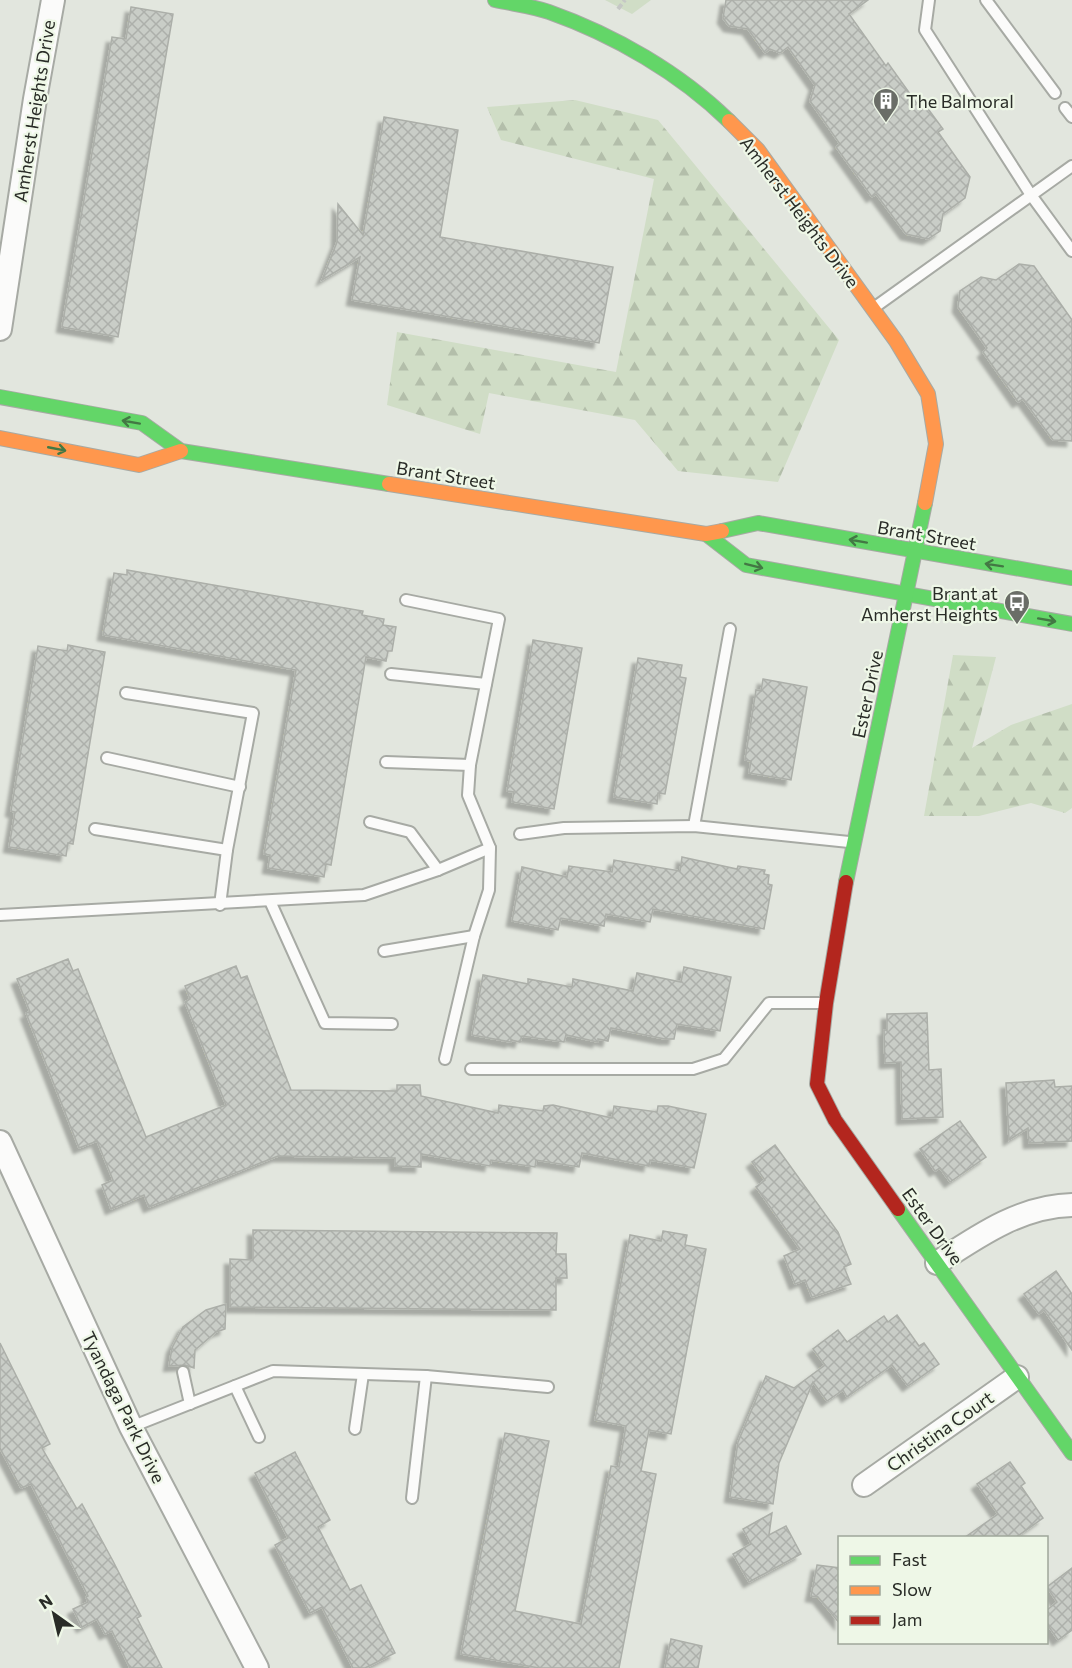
<svg xmlns="http://www.w3.org/2000/svg" width="1072" height="1668" font-family="Commissioner,sans-serif">
<defs>
<pattern id="forest-firs" width="22" height="20" patternUnits="userSpaceOnUse" patternTransform="scale(1.5)"><rect width="22" height="20" fill="#d0ddc6"/><path d="M5 1l3.5 6h-7zM16 11l3.5 6h-7z" fill="#b3beaa"/></pattern>
<pattern id="building-cross-hatch" width="8" height="8" patternUnits="userSpaceOnUse" patternTransform="scale(1.5)"><rect width="8" height="8" fill="#c9cdc7"/><path d="M0 0l8 8M0 8l8-8" fill="none" stroke="#adb0ab"/></pattern>
<filter id="shadow"><feDropShadow dx="-5.5" dy="5.5" stdDeviation="1.5" flood-color="#0004"/></filter>
</defs>
<rect width="100%" height="100%" fill="#e2e6de"/>
<g fill="url(#forest-firs)">
<polygon points="575,100 658,120 839,340 778,482 678,471 635,420 489,393 480,434 387,405 397,332 616,372 654,179 501,140 487,107"/>
<polygon points="953,655 996,657 972,748 1011,725 1072,704 1072,808 1065,813 1031,803 979,816 924,816"/>
</g>
<polygon fill="#d0ddc6" points="605,0 651,0 632,14"/>
<g fill="url(#building-cross-hatch)" stroke="#acafa9" stroke-width="1.5" filter="url(#shadow)">
<polygon points="726,0 868,0 849,14 886,66 888,63 918,105 923,102 943,129 938,132 970,177 965,198 943,214 940,231 928,239 906,234 876,194 872,197 836,147 840,144 810,101 815,85 788,47 780,53 770,49 765,53 748,29 729,26 723,18"/>
<polygon points="131,7 173,14 118,337 62,327 112,37 126,39"/>
<polygon points="384,117 458,130 440,237 613,267 599,343 352,300 360,257 322,280 337,242 338,204 363,235"/>
<polygon points="1019,264 1034,266 1072,320 1072,441 1053,440 1023,399 1018,402 983,352 987,348 958,307 960,291 981,277 996,280"/>
<polygon points="127,570 363,611 362,615 384,619 383,625 396,627 392,651 388,651 386,661 366,657 331,865 326,864 324,877 268,868 270,855 264,854 296,670 103,635 114,573 127,575"/>
<polygon points="533,640 582,648 554,809 512,802 514,792 507,791"/>
<polygon points="68,645 105,652 73,844 68,843 66,856 9,847 15,812 11,811 38,646 67,651"/>
<polygon points="638,658 682,665 680,677 686,678 665,794 658,793 657,804 614,797"/>
<polygon points="763,679 807,687 791,780 749,773 751,761 745,760 756,690 761,691"/>
<polygon points="682,857 737,869 738,866 765,870 764,874 769,875 768,884 772,885 764,929 653,909 650,922 606,914 604,926 561,918 558,930 512,921 522,867 567,877 569,866 612,872 614,860 680,871"/>
<polygon points="68,959 73,971 78,969 146,1137 226,1105 185,1002 190,999 185,986 236,966 241,978 247,976 291,1090 397,1091 397,1085 420,1085 421,1096 498,1113 499,1105 543,1111 544,1106 553,1105 612,1118 614,1106 657,1112 658,1106 668,1106 706,1114 694,1168 650,1160 649,1166 582,1153 579,1167 536,1160 535,1167 491,1160 490,1166 421,1154 421,1167 395,1166 395,1158 278,1156 149,1207 144,1195 111,1209 102,1185 113,1180 97,1141 79,1148 26,1013 30,1012 17,979"/>
<polygon points="684,967 731,977 720,1031 677,1024 674,1039 665,1039 611,1028 608,1041 598,1039 598,1042 566,1035 564,1042 522,1036 520,1042 511,1040 511,1042 472,1035 483,975 528,984 528,979 572,987 573,979 633,991 637,973 681,982"/>
<polygon points="927,1013 929,1070 941,1069 943,1117 902,1119 901,1062 885,1063 884,1030 887,1030 887,1014"/>
<polygon points="1054,1080 1055,1087 1072,1086 1072,1141 1029,1143 1028,1128 1009,1140 1006,1083"/>
<polygon points="960,1121 986,1157 950,1182 940,1168 935,1171 920,1149"/>
<polygon points="775,1145 838,1232 851,1264 844,1267 851,1284 812,1297 805,1280 795,1284 784,1256 800,1249 756,1187 765,1180 752,1162"/>
<polygon points="253,1230 557,1233 556,1254 566,1254 567,1278 556,1278 556,1310 230,1307 230,1259 253,1260"/>
<polygon points="663,1231 687,1235 685,1245 706,1249 671,1434 649,1430 641,1471 656,1474 619,1668 539,1668 461,1654 505,1433 549,1441 515,1611 581,1624 611,1466 619,1467 626,1426 595,1420 630,1235 661,1241"/>
<polygon points="1056,1271 1072,1294 1072,1350 1044,1310 1039,1314 1024,1294"/>
<polygon points="226,1304 225,1329 216,1332 195,1350 194,1368 185,1365 169,1366 172,1348 183,1327 206,1310"/>
<polygon points="897,1315 919,1346 924,1343 939,1364 908,1386 892,1365 847,1397 843,1390 827,1401 813,1382 779,1463 773,1504 730,1497 738,1442 766,1376 794,1388 825,1365 813,1349 838,1330 847,1342 884,1316 888,1322"/>
<polygon points="0,1343 50,1444 42,1448 77,1509 82,1504 113,1561 141,1616 137,1618 162,1668 130,1668 112,1631 105,1634 97,1619 82,1627 73,1609 88,1602 86,1597 88,1596 31,1484 21,1488 0,1448"/>
<polygon points="295,1452 330,1520 318,1527 350,1590 361,1585 395,1653 365,1668 353,1668 322,1607 310,1613 275,1545 288,1538 255,1473"/>
<polygon points="1010,1462 1025,1483 1021,1486 1043,1518 1015,1538 964,1538 998,1514 977,1484"/>
<polygon points="772,1513 769,1535 786,1526 801,1554 749,1582 733,1554 751,1544 743,1529"/>
<polygon points="817,1565 840,1568 840,1624 818,1597 811,1596"/>
<polygon points="1072,1568 1072,1630 1058,1640 1047,1624 1047,1610 1057,1602 1047,1587"/>
<polygon points="671,1639 702,1646 698,1668 665,1668"/>
</g>
<g fill="none" stroke-linecap="round" stroke-linejoin="round">
<defs>
<g id="lane">
<polyline points="929,0 925,30 1031,195 1072,251"/>
<polyline points="986,0 1055,93"/>
<polyline points="1065,108 1072,117"/>
<polyline points="875,307 1072,166"/>
<polyline points="406,600 499,619 470,765 468,795 490,848 489,890 474,936 445,1059"/>
<polyline points="391,674 486,684"/>
<polyline points="126,693 253,713 227,850"/>
<polyline points="107,758 240,787"/>
<polyline points="386,762 470,765"/>
<polyline points="370,822 410,832 438,870"/>
<polyline points="694,826 730,629"/>
<polyline points="95,829 227,850 220,905"/>
<polyline points="520,834 564,828 694,826 849,842"/>
<polyline points="270,901 325,1023 392,1024"/>
<polyline points="0,915 364,895 438,870 490,848"/>
<polyline points="384,951 474,936"/>
<polyline points="471,1069 693,1069 724,1059 769,1003 823,1003"/>
<polyline points="183,1372 190,1404"/>
<polyline points="235,1386 259,1437"/>
<polyline points="131,1427 273,1371 426,1376 548,1387"/>
<polyline points="355,1429 363,1374"/>
<polyline points="412,1498 426,1376"/>
</g>
<g id="street">
<polyline points="0,329 35,99 53,0"/>
<polyline points="0,1142 131,1427 257,1668"/>
<path d="M937 1263C978 1236 1021 1206 1072 1205"/>
<polyline points="864,1485 1017,1377"/>
</g>
<g id="fast">
<path d="M495 0C513 4 532 6 549 12 614 35 680 73 729 121"/>
<polyline points="0,397 142,423 181,451 389,484"/>
<polyline points="722,531 758,523 1072,578"/>
<polyline points="706,534 746,565 1072,624"/>
<polyline points="846,882 925,503"/>
<polyline points="898,1209 1072,1453"/>
</g>
<g id="slow">
<polyline points="729,121 758,150 896,341 928,394 936,444 925,503"/>
<polyline points="0,438 139,465 181,451"/>
<polyline points="389,484 706,534 722,531"/>
</g>
<polyline id="jam" points="846,882 826,1003 817,1084 835,1120 898,1209"/>
</defs>
<use href="#lane" stroke="#a7aaa4" stroke-width="14"/>
<use href="#street" stroke="#a7aaa4" stroke-width="26"/>
<use href="#fast" stroke="#a7aaa4" stroke-width="16"/>
<use href="#slow" stroke="#a7aaa4" stroke-width="16"/>
<use href="#jam" stroke="#a7aaa4" stroke-width="16"/>
<polyline stroke="#c5c7c5" stroke-width="4" stroke-dasharray="6 3" stroke-linecap="butt" points="618,9 625,0"/>
<use href="#lane" stroke="#fbfbfa" stroke-width="10"/>
<use href="#street" stroke="#fbfbfa" stroke-width="22"/>
<use href="#fast" stroke="#63d668" stroke-width="14"/>
<use href="#slow" stroke="#ff974d" stroke-width="14"/>
<use href="#jam" stroke="#b3261e" stroke-width="14"/>
</g>
<defs><path id="oneway-shaft" d="M-6 0H5M1.5-3L5.5 0L1.5 3" fill="none" stroke-width="1.6" stroke-linecap="round" stroke-linejoin="round" transform="scale(1.5)"/></defs>
<g stroke="#437844">
<use href="#oneway-shaft" transform="translate(131 422) rotate(-170)"/>
<use href="#oneway-shaft" transform="translate(57 449) rotate(11)"/>
<use href="#oneway-shaft" transform="translate(858 541) rotate(-170)"/>
<use href="#oneway-shaft" transform="translate(994 565) rotate(-171)"/>
<use href="#oneway-shaft" transform="translate(754 566) rotate(14)"/>
<use href="#oneway-shaft" transform="translate(1047 620) rotate(10)"/>
</g>
<defs>
<symbol id="building-pin" viewBox="-11 -11 22 30"><path d="M0 17L-7.5 6A9.5 9.5 0 1 1 7.5 6Z" fill="#6a6d67" stroke="#eef7e7"/><path d="M-4-6H4V6H1V3H-1V6H-4ZM-2.5-4.3h1.7v1.8h-1.7ZM.8-4.3h1.7v1.8H.8ZM-2.5-1h1.7V.8h-1.7ZM.8-1h1.7V.8H.8Z" fill="#fff"/></symbol>
<symbol id="bus-pin" viewBox="-11 -11 22 30"><path d="M0 17L-7.5 6A9.5 9.5 0 1 1 7.5 6Z" fill="#6a6d67" stroke="#eef7e7"/><path d="M-5-6H5V4H4V6H2V4H-2V6H-4V4H-5ZM-3.5-4V0h7V-4ZM-3.5 1.2v1.5H-2V1.2ZM2 1.2v1.5H3.5V1.2Z" fill="#fff"/></symbol>
</defs>
<g fill-rule="evenodd">
<use href="#building-pin" x="871" y="86" width="30" height="40"/>
<use href="#bus-pin" x="1002" y="588" width="30" height="40"/>
</g>
<g text-anchor="middle" dominant-baseline="central" stroke-width="4.5" stroke-linejoin="round" paint-order="stroke">
<g font-size="18" fill="#292c27" stroke="#eef7e7" text-anchor="start">
<text x="906" y="101">The Balmoral</text>
<text x="998" y="593" text-anchor="end">Brant at<tspan x="998" dy="21">Amherst Heights</tspan></text>
</g>
<g font-size="18" fill="#292c27" stroke="#eef7e7">
<text transform="translate(34 111) rotate(-81)">Amherst Heights Drive</text>
<text transform="translate(800 212) rotate(53)">Amherst Heights Drive</text>
<text transform="translate(446 475) rotate(9)">Brant Street</text>
<text transform="translate(927 535) rotate(10)">Brant Street</text>
<text transform="translate(867 694) rotate(-78)">Ester Drive</text>
<text transform="translate(933 1226) rotate(54)">Ester Drive</text>
<text transform="translate(124 1407) rotate(64)">Tyandaga Park Drive</text>
<text transform="translate(940 1431) rotate(-35)">Christina Court</text>
</g>
</g>
<rect x="838" y="1536" width="210" height="108" fill="#eef7e7" stroke="#9fa69a" stroke-width="1.5"/>
<rect x="850" y="1556" width="30" height="9" fill="#63d668" stroke="#9fa69a" stroke-width="1.5"/>
<text x="892" y="1566" font-size="18" fill="#292c27">Fast</text>
<rect x="850" y="1586" width="30" height="9" fill="#ff974d" stroke="#9fa69a" stroke-width="1.5"/>
<text x="892" y="1596" font-size="18" fill="#292c27">Slow</text>
<rect x="850" y="1616" width="30" height="9" fill="#b3261e" stroke="#9fa69a" stroke-width="1.5"/>
<text x="892" y="1626" font-size="18" fill="#292c27">Jam</text>
<g transform="translate(54 1614) rotate(326)" stroke="#eef7e7" stroke-width="4.5" paint-order="stroke">
<path d="M0-4.5L10 22L0 15L-10 22Z" fill="#292c27"/>
<text y="-9" font-size="16" font-weight="bold" text-anchor="middle" fill="#292c27">N</text>
</g>
</svg>
